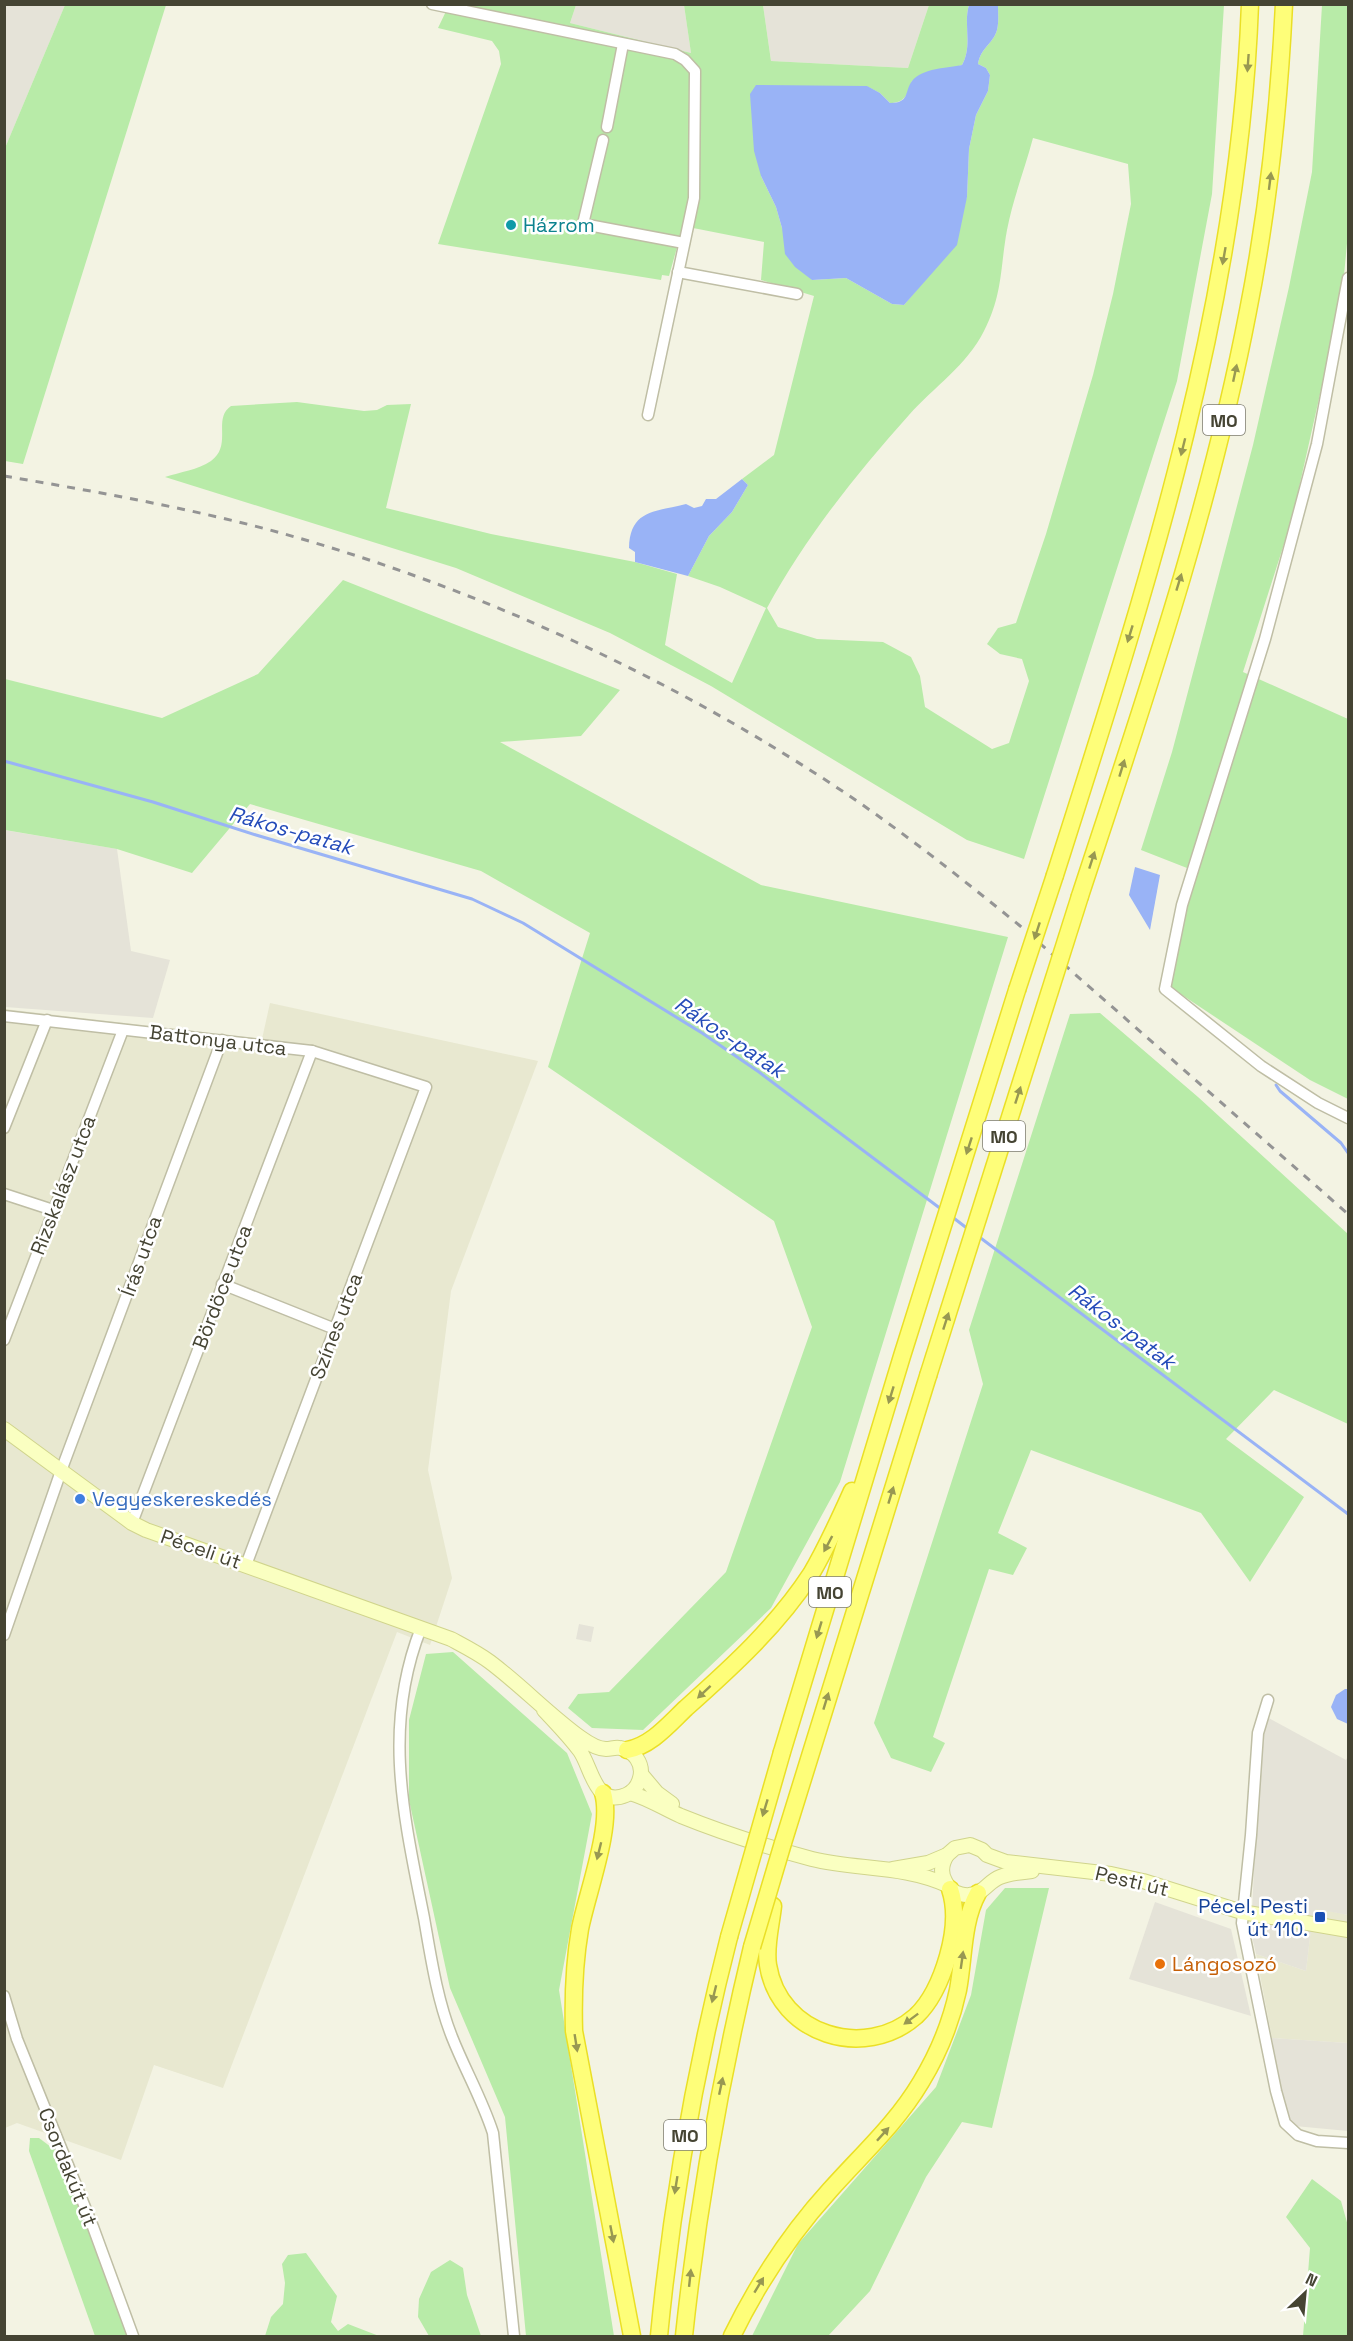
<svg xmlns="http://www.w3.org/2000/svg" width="1353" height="2341" font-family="'Space Grotesk',sans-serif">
<rect width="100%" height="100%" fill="#f3f3e3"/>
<g fill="#e8e8d0">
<polygon points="270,1003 538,1061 451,1291 428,1470 452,1578 430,1645 397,1632 223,2088 154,2065 121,2160 17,2123 5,2128 5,1009 262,1039"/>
<polygon points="1316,1908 1348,1915 1348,2043 1272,2038 1256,1954 1306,1971 1310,1937"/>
</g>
<g fill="#e5e3d8">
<polygon points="5,5 65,5 5,148"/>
<polygon points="576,5 684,5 691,53 570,23"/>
<polygon points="763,5 929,5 908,68 771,61"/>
<polygon points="4,830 117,849 131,951 170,960 153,1018 5,1007"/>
<polygon points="579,1624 594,1627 591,1642 576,1639"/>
<polygon points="1265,1716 1346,1760 1348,1756 1348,1915 1316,1909 1310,1937 1306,1971 1256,1954 1251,1932 1260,1744"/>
<polygon points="1155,1902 1231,1929 1251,2016 1129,1979"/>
<polygon points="1272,2038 1348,2043 1348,2131 1284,2125"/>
</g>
<g fill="#b8eba8" fill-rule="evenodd">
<polygon points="65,5 166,5 23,464 5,461 5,148"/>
<path d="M449 5H576L570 23 691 53 684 5H763L771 61 908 68 929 5H969C963 25 973 45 962 65L912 81C908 94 905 103 890 103L880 93 866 86 814 87 761 176 776 207 782 228 812 280 846 278 892 304 904 305 928 276 967 197 969 149 976 115 988 91 990 75 986 68 978 64C981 47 993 44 997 30 999 22 998 12 998 5H1224L1212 194 1177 381 1024 859 967 840 711 686 610 633 456 568 165 477C180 472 198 470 211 461 233 445 212 419 231 406L297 402 364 411 377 410 387 405 411 404 386 508 491 534 635 562 677 574 665 645 732 683 766 608 720 587 688 576 709 536 732 512 748 485 742 479 774 455 814 296 761 280 764 242 683 226 669 276 662 275 661 280 438 244 501 64 499 51 492 41 438 28ZM1033 138 1128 164 1131 204 1113 294 1093 375 1046 534 1016 623 998 628 987 644 1000 654 1022 659 1029 681 1009 743 992 749 925 707 920 676 911 657 883 642 817 639 778 627 767 608C805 538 856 474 909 415 934 387 967 365 984 331 1003 294 1000 268 1007 230 1013 199 1025 168 1033 138Z"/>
<polygon points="1322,5 1348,5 1348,233 1342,296 1292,519 1243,672 1348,719 1348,1099 1310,1080 1164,983 1187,868 1141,850 1172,752 1208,616 1253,445 1289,287 1312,172"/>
<polygon points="343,580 620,690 581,736 500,742 761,885 1008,937 840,1482 771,1608 643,1730 592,1728 568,1708 578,1694 609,1692 726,1572 812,1327 774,1221 548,1067 590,933 481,871 250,804 192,873 117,849 5,830 5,679 162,718 258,674"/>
<polygon points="1100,1013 1198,1097 1348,1234 1348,1424 1274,1390 1226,1439 1304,1497 1250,1582 1201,1513 1031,1450 998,1533 1027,1548 1013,1575 989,1569 933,1737 945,1743 931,1772 891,1758 874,1723 983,1384 969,1330 1070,1014"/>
<polygon points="453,1652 567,1753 592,1814 559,1990 614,2336 526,2336 505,2117 450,1988 409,1800 409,1720 426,1654"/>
<polygon points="1005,1888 1049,1888 992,2128 962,2122 926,2177 870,2291 828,2336 752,2336 798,2244 936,2087 971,1995 986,1910"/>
<polygon points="30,2138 39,2138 55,2150 90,2224 129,2336 95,2336 29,2151"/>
<polygon points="1312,2179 1341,2201 1348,2226 1348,2336 1303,2336 1310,2248 1286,2217"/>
<polygon points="306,2253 337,2296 331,2322 338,2331 348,2324 379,2336 265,2336 271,2317 283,2304 285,2283 282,2264 288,2255"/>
<polygon points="450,2260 463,2268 467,2295 481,2336 429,2336 418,2317 419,2299 431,2272"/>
</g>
<g fill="#99b3f6">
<path d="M969 5H998C998 12 999 22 997 30 993 44 981 47 978 64L986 68 990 75 988 91 976 115 969 149 967 197 957 245 904 305 892 304 846 278 812 280 795 267 785 254 782 228 776 207 761 176 754 151 750 94 756 85 867 86 880 93 890 103C910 103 904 92 912 81 922 68 948 68 962 65 973 45 963 25 969 5Z"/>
<path d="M742 479 748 485 732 512 709 536 688 576 635 562V552L629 548C630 509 656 512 686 504L694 508 702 506 706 499H716Z"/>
<polygon points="1135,867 1160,875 1150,930 1129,895"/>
<polygon points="1345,1689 1348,1689 1348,1724 1337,1719 1331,1707 1336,1695"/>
</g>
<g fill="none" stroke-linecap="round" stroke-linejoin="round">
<g stroke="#99b3f6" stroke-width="3">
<polyline points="4,761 153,802 256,835 472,899 523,923 702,1033 759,1072 941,1209"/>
<polyline points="1276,1085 1280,1091 1341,1143 1348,1153"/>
<polyline points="951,1216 968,1229"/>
<polyline points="978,1236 1348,1514"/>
</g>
<defs>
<g id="minor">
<polyline points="432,4 675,54 685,60 695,71 694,198 648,415"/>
<polyline points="607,127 623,44"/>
<polyline points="603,140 583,224 684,243"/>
<polyline points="678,272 797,294"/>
<polyline points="1348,278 1317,444 1265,639 1182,905 1165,989 1261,1066 1318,1103 1348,1118"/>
<polyline points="4,1016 312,1051 426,1087 246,1565"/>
<polyline points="4,1128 47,1020"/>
<polyline points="4,1194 53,1210"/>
<polyline points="222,1284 335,1329"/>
<polyline points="4,1340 123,1030"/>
<polyline points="132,1523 312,1051"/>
<path d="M421 1628C382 1727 404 1817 424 1918 431 1958 437 1999 452 2037 465 2070 482 2099 493 2133L514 2336"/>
<polyline points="4,1635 61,1471 222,1040"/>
<polyline points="1268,1700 1258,1733 1251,1835 1242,1923 1276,2091 1285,2123 1298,2135 1317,2141 1348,2143"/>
<polyline points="4,1996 17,2039 93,2227 133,2336"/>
</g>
<g id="secondary">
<path d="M4 1429 132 1523 146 1530 451 1639C464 1646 478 1653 490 1662 522 1686 549 1715 581 1738 588 1743 597 1749 606 1749 611 1749 615 1747 620 1748 634 1750 644 1764 640 1778 638 1786 633 1792 626 1795 595 1808 592 1768 580 1751 569 1736 556 1723 544 1710"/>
<polyline points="641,1774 657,1793 672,1804"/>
<path d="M630 1793C648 1798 663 1808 681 1816 723 1833 767 1847 812 1859 856 1870 904 1865 947 1885"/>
<path d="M947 1855C942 1863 940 1872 945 1881 951 1895 969 1899 981 1891 988 1886 992 1880 1000 1877 1010 1873 1022 1872 1032 1871"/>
<polyline points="893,1869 928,1863 947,1855 955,1848 970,1845 982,1850 987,1855 1006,1862 1111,1874 1143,1881 1242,1912 1348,1930"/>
</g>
<g id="trunk">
<path d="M1055 875C1146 590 1239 306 1250 4"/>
<path d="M1080 896C1143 704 1210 510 1248 311 1268 210 1279 108 1284 4"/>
<path d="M627 1750C651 1746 669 1724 686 1708 732 1667 777 1626 811 1574 827 1547 839 1520 852 1491"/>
<polyline points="782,1752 902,1356 1017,990"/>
<path d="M603 1793C613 1826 587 1893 580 1929 574 1964 573 1997 574 2031L632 2336"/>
<polyline points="783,1843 928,1376"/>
<path d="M773 1906C771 1925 765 1946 768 1965 779 2035 865 2061 916 2016 933 2000 942 1977 948 1956 954 1935 957 1910 950 1889"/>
<path d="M659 2336C672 2201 695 2069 729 1937"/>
<path d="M684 2336C698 2204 721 2076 752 1947"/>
<path d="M732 2336C758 2283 790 2234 830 2190 862 2154 896 2124 921 2082 938 2054 951 2023 958 1990 964 1958 962 1922 978 1893"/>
</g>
</defs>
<use href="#minor" stroke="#bfbea5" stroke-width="13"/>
<use href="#secondary" stroke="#d0d48c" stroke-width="16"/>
<use href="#trunk" stroke="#eadf26" stroke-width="19"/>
<use href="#minor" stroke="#fff" stroke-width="10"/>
<use href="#secondary" stroke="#faffc1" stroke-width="14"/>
<use href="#trunk" stroke="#fefe79" stroke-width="16"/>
<path stroke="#949494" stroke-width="3" stroke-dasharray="8 8" stroke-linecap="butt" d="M4 476C93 491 183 507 270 530 476 586 681 681 857 801 913 840 966 882 1019 925L1348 1214"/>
<defs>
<g id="trunk-bridge">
<polyline points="1017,990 1055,875"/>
<polyline points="928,1376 1080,896"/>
<polyline points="729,1937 782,1752"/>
<polyline points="752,1947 783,1843"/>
</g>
</defs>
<use href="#trunk-bridge" stroke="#eadf26" stroke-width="19" stroke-linecap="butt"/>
<use href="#trunk-bridge" stroke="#fefe79" stroke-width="16"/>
</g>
<defs><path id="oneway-solid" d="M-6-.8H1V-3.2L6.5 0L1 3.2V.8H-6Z" transform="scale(1.5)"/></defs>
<g fill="#989852">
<use href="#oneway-solid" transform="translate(1248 63) rotate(94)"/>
<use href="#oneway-solid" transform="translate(1270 181) rotate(-83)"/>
<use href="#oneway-solid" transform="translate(1224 256) rotate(100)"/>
<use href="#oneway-solid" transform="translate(1235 373) rotate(-78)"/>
<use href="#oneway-solid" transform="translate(1183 447) rotate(104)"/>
<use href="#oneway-solid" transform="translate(1179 582) rotate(-73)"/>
<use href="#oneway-solid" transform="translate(1130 634) rotate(107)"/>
<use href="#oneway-solid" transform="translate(1122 768) rotate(-73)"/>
<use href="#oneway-solid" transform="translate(1092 860) rotate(-72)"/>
<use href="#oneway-solid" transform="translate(1037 931) rotate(108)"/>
<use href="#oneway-solid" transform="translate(1018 1095) rotate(-72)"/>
<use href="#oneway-solid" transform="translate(969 1146) rotate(108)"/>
<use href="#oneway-solid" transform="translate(946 1321) rotate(-72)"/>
<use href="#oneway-solid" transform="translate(891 1395) rotate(107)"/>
<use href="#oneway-solid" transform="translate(891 1495) rotate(-73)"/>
<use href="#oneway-solid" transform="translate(828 1544) rotate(118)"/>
<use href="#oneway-solid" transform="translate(819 1630) rotate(107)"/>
<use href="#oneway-solid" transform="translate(704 1692) rotate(137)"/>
<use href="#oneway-solid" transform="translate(826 1701) rotate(-73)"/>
<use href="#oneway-solid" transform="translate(765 1808) rotate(107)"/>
<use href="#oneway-solid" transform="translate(599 1851) rotate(104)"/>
<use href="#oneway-solid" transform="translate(962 1960) rotate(-82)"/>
<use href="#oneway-solid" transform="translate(714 1994) rotate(104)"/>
<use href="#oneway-solid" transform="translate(911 2019) rotate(143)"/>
<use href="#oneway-solid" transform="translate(576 2043) rotate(81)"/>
<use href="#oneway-solid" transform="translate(721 2086) rotate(-78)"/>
<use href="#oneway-solid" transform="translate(883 2134) rotate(-48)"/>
<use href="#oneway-solid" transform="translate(676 2185) rotate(99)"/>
<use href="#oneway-solid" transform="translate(612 2234) rotate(79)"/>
<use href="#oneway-solid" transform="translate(690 2278) rotate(-84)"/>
<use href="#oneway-solid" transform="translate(759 2285) rotate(-59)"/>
</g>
<circle fill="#0f9aa8" stroke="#fff" stroke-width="2" cx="511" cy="225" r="6"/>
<circle fill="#3f7fe0" stroke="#fff" stroke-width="2" cx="80" cy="1499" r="6"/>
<rect fill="#1a4fb4" stroke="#fff" stroke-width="2" x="1314" y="1911" width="12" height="12" rx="3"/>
<circle fill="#e8710a" stroke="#fff" stroke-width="2" cx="1160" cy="1964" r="6"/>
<g text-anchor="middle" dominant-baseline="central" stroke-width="5" stroke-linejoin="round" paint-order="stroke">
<g fill="#fff" stroke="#7d7c70" stroke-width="1.5">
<rect x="1203" y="405" width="42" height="30" rx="4.5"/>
<rect x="983" y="1121" width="42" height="30" rx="4.5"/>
<rect x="809" y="1577" width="42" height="30" rx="4.5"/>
<rect x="664" y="2120" width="42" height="30" rx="4.5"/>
</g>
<g font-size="18" font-weight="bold" fill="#454433">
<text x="1224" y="420">M0</text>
<text x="1004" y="1136">M0</text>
<text x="830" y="1592">M0</text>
<text x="685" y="2135">M0</text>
</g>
<g font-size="20" fill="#0d838f" stroke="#fff" text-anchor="start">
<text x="523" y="225">Házrom</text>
</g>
<g font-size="20" fill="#454433" stroke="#fff">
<text transform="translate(218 1040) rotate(7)">Battonya utca</text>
<text transform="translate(63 1185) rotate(-69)">Rizskalász utca</text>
<text transform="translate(141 1256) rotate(-70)">Írás utca</text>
<text transform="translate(222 1287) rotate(-69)">Bördöce utca</text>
<text transform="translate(336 1326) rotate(-69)">Színes utca</text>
<text transform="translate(201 1549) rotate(19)">Péceli út</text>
<text transform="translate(1132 1881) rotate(13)">Pesti út</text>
<text transform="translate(68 2167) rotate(68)">Csordakút út</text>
</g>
<g font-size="20" fill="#366cbe" stroke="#fff" text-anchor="start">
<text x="92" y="1499">Vegyeskereskedés</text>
</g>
<g font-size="20" fill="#164399" stroke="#fff" text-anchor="end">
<text x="1308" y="1906">Pécel, Pesti<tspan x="1308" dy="23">út 110.</tspan></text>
</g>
<g font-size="20" fill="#c56008" stroke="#fff" text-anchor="start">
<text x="1172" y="1964">Lángosozó</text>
</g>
<g font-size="21" font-style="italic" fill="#244bb9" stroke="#fff">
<text transform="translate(291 830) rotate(16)">Rákos-patak</text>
<text transform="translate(730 1037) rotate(34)">Rákos-patak</text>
<text transform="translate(1122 1326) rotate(37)">Rákos-patak</text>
</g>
</g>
<rect width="1353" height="2341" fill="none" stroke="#454433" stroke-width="12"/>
<g transform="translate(1305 2293) rotate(26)" stroke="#ffffff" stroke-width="4.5" paint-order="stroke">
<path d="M0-4.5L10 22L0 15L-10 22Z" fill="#454433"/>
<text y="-9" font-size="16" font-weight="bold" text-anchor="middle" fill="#454433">N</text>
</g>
</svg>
